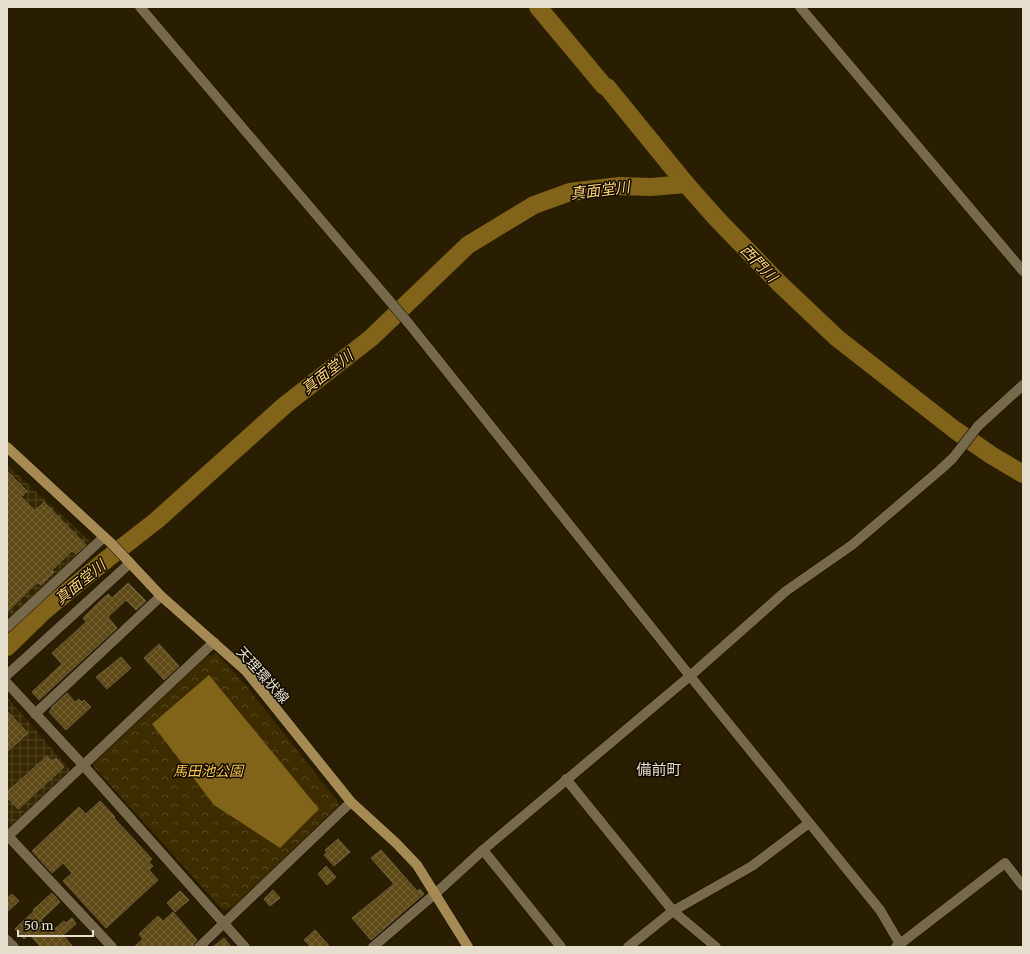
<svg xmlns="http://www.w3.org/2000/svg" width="1030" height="954" font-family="Merriweather,'Noto Sans JP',serif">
<defs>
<pattern id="industrial-grid" width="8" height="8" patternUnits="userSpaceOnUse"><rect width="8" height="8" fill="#362701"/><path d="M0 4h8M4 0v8" fill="none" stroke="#534625"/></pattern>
<pattern id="park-crowns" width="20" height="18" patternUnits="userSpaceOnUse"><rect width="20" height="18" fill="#3c2c00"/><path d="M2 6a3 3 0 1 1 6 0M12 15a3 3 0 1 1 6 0" fill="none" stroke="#584a24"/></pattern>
<pattern id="building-cross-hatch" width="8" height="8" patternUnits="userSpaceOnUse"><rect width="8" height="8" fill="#5e4917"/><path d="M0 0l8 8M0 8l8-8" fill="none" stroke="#756338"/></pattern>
</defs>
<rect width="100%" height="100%" fill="#2a1e02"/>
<g fill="url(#industrial-grid)">
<polygon points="7,465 91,542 7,622"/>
<polygon points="7,697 72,772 7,832"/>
</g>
<polygon fill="url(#park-crowns)" points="216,653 243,682 339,803 338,810 233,909 223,910 93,766 92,763 208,655 211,656"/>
<polygon fill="#816319" points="209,675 319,809 280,848 214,805 152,724"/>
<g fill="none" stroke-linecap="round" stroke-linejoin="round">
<g stroke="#816319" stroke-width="18">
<polyline points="538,7 604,86 607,87 686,184 717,219 779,283 837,338 955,430 991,455 1023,474"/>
<polyline points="7,647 44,611 107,559 157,520 285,405 371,338 468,245 534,205 570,192 619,186 651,187 686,184"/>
</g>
</g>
<g fill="url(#building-cross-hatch)" stroke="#6c5e41">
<polygon points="7,471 27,491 21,497 35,511 44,502 86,545 76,554 72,551 52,570 54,572 41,585 37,582 7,612"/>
<polygon points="128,583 146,601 136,610 126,600 108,617 117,628 39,700 32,692 62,664 52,653 86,622 83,618 98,603 108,594 112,598"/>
<polygon points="159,644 179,666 164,680 144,658"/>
<polygon points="121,657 131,668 107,689 96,677"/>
<polygon points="67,693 75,702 79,699 82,702 84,700 91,707 66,730 49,712 52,709 51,708"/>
<polygon points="7,711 28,733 7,752"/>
<polygon points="47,756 52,761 56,758 64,767 18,809 7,797 7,792"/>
<polygon points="100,801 115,817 114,818 152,859 149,862 153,866 149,870 158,880 106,928 63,881 72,873 63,863 52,873 32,851 79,807 86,814"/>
<polygon points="338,839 350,852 334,866 324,855 327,853 325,850"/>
<polygon points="381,850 417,891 420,889 424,894 371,940 352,918 394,884 371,858"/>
<polygon points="326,866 336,877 327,885 318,874"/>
<polygon points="273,890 280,898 270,906 264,899"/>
<polygon points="180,891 189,900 175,912 167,903"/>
<polygon points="52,893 60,902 41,920 51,932 64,921 66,923 72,918 76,924 63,935 73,947 41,947 29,934 24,939 15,929 34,911 33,910"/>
<polygon points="12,894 19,901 7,912 7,898"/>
<polygon points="173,912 197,940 194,943 193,947 134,947 143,939 139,934 158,916 163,921"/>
<polygon points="315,930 330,947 311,947 304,940"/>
<polygon points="224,938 231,947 213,947"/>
</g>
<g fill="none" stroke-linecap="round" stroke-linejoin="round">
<defs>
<g id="minor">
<polyline points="140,7 410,325 690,676 880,910 900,944"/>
<polyline points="800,7 1023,271"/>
<polyline points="7,627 104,537"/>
<polyline points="35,714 161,596"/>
<polyline points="566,779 673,911 716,947"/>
<polyline points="8,836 112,947"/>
<polyline points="7,837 214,642"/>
<polyline points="483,850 561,947"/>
<polyline points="436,893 483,850 690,676"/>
<polyline points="199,947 351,802"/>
<polyline points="628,947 673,911 752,866 809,823"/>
<polyline points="896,947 1005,863 1023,886"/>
</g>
<g id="tertiary">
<polyline points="7,675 130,563"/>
<polyline points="690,676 786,591 852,545 940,470 953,458 978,426 1023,385"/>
<polyline points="7,683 83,765 245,947"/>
<polyline points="7,940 14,947"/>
<polyline points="373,947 436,893"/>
</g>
<polyline id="primary" points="7,447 113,545 161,596 246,671 351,802 396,843 417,865 468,947"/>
</defs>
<use href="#minor" stroke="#120700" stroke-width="11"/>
<use href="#tertiary" stroke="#120700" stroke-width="11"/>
<use href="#primary" stroke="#120700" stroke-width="11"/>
<use href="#minor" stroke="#77694b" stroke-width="10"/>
<use href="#tertiary" stroke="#77694b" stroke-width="10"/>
<use href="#primary" stroke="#a58b53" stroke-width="10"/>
</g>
<g text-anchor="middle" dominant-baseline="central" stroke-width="3" stroke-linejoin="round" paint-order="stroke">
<g font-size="14" fill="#e6dfce" stroke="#0e0901">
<text transform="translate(263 675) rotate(48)">天理環状線</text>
</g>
<g font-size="14" font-style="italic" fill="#feca4d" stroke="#0e0901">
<text x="208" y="771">馬田池公園</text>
</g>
<g font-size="15" font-style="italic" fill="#fcd277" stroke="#0e0901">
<text transform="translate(600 190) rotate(-7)">真面堂川</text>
<text transform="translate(759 263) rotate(46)">西門川</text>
<text transform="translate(327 372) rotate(-38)">真面堂川</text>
<text transform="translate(80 582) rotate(-39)">真面堂川</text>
</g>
<g font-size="15" fill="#e6dfce" stroke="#0e0901">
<text x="659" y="769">備前町</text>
</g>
</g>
<rect width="1030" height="954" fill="none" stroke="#e6dfce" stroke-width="16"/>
<path d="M18 930v6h75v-6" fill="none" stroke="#e6dfce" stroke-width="2"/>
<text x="24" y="930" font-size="12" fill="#e6dfce" stroke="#0e0901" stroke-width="3" paint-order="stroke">50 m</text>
</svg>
